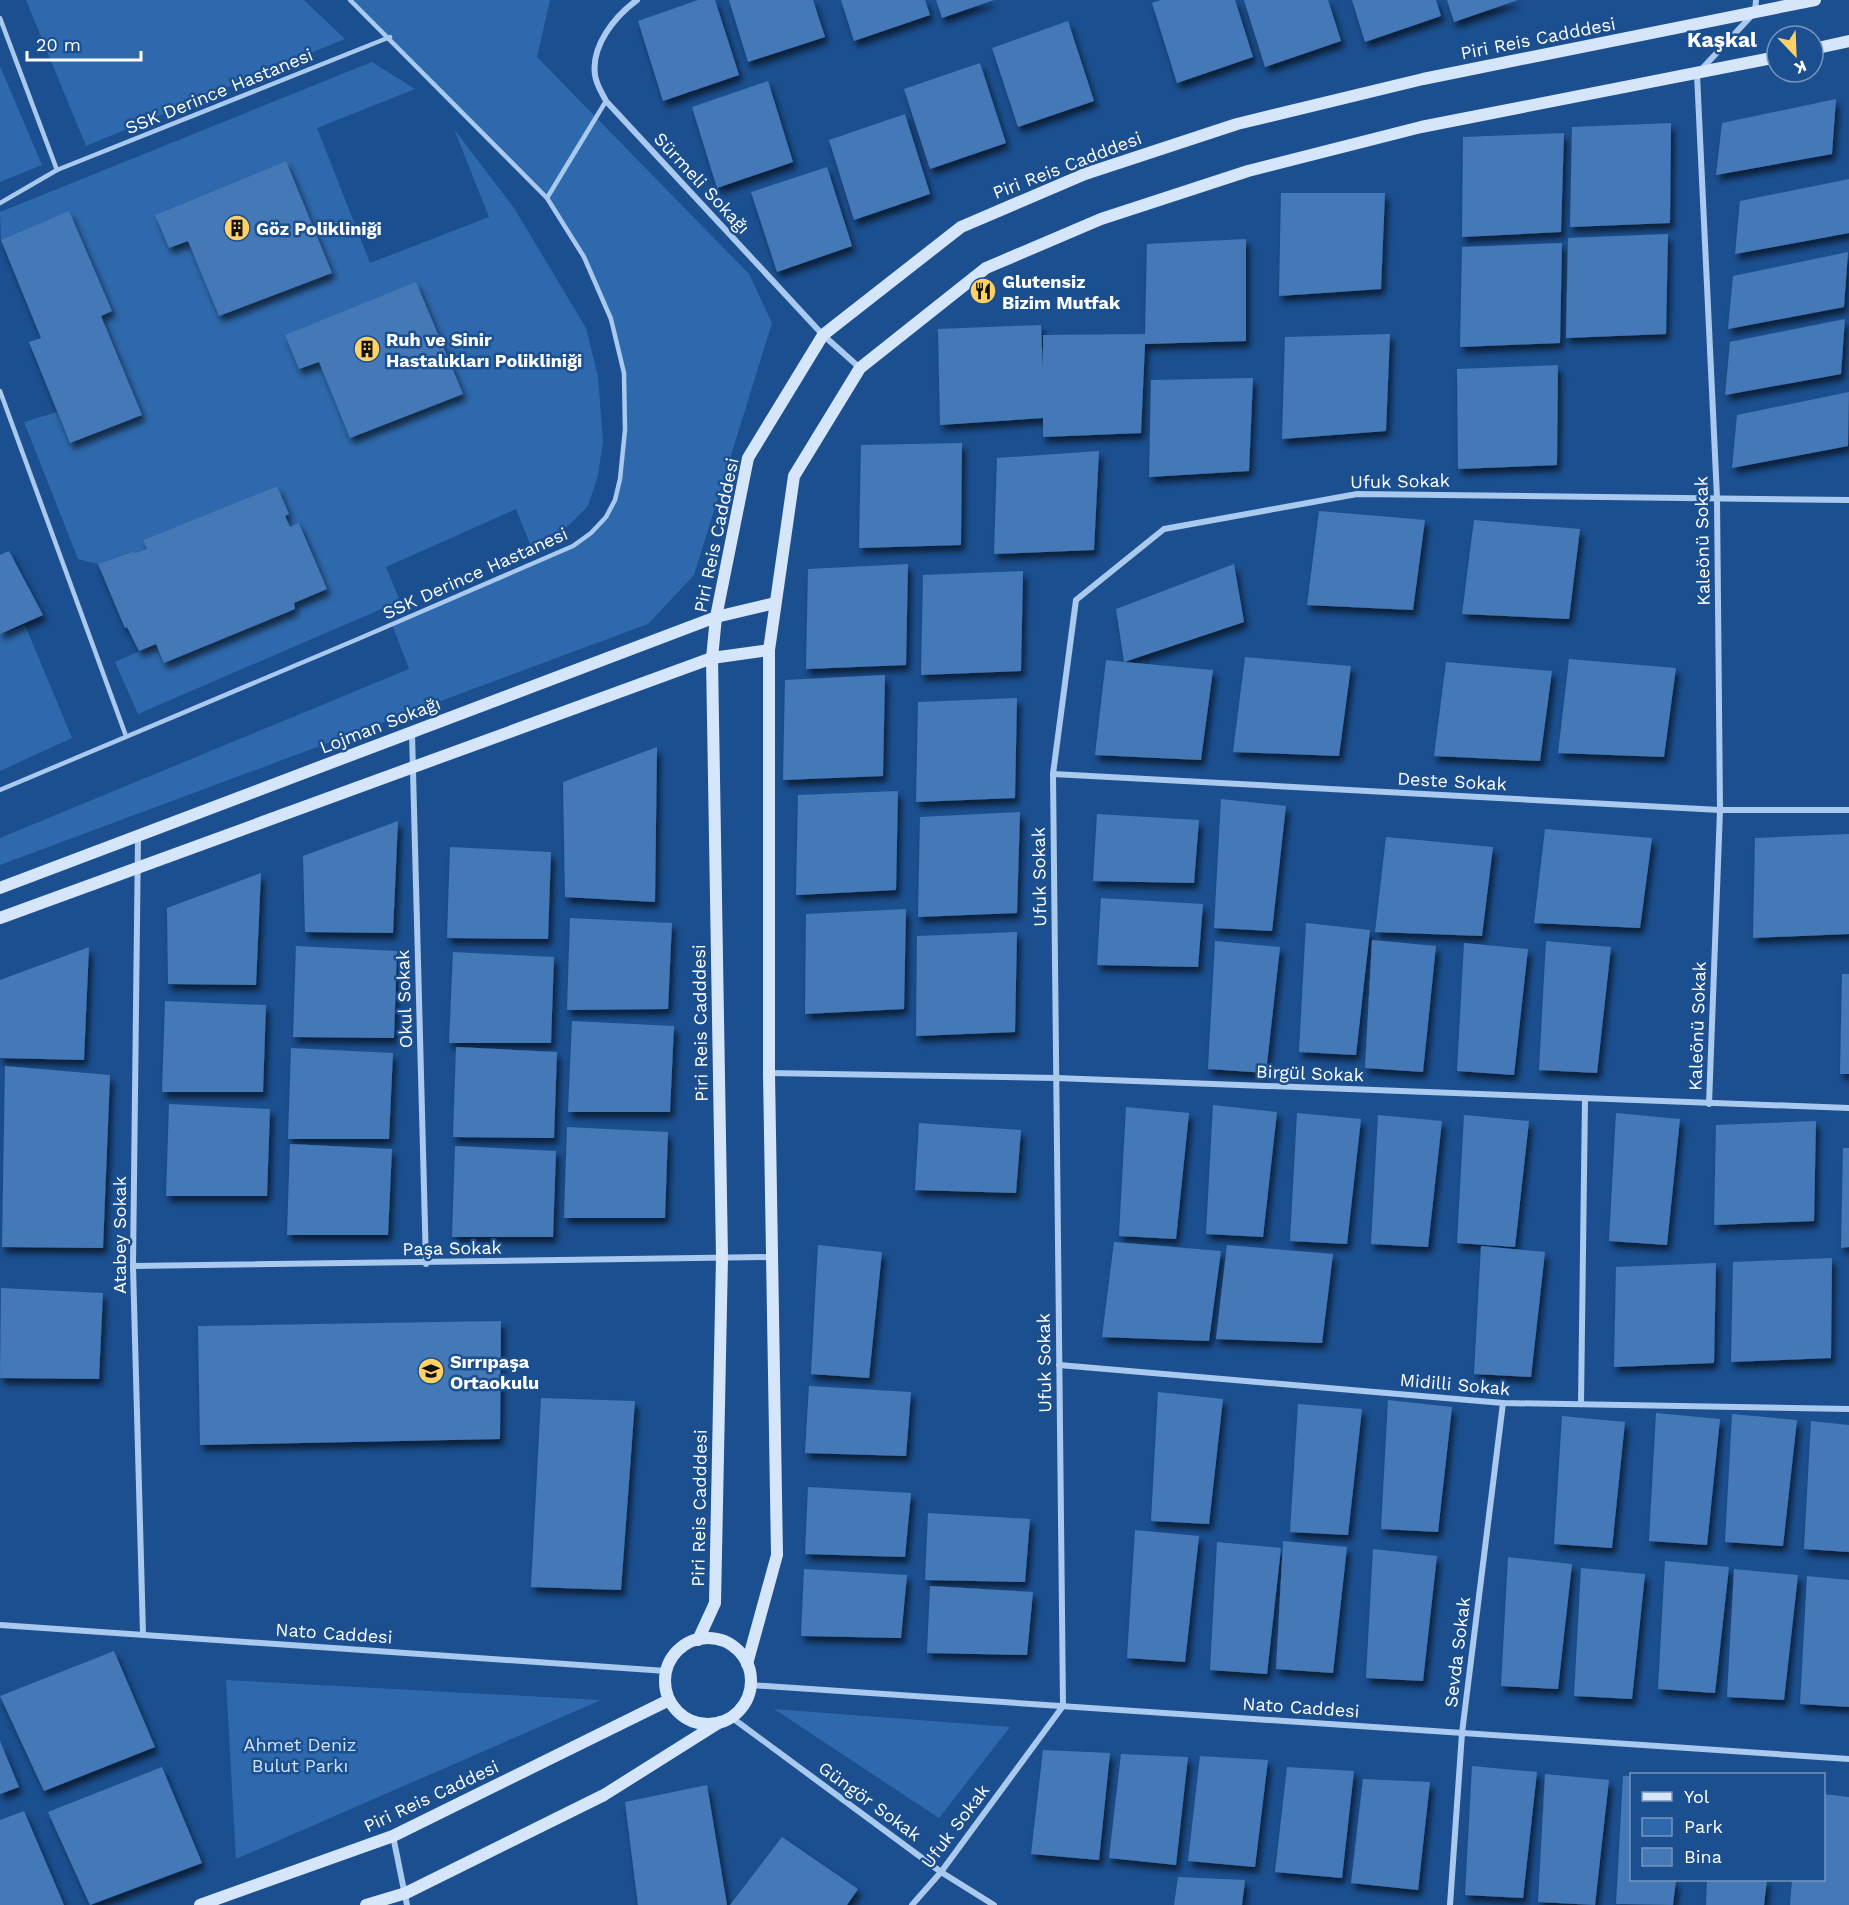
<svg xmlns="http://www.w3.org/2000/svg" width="1849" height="1905" font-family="'Work Sans',sans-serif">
<defs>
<filter id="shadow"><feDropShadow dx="3.5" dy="6" stdDeviation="3" flood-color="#0009"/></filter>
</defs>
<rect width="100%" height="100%" fill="#1b4f8f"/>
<g fill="#2e69ad" fill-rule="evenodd">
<polygon points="26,0 304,0 345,39 86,146"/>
<polygon points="350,0 550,0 537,57 749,274 772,323 694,575 648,624 0,865 0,838 409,669 392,624 573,546 606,517 615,500 625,430 624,373 611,319 584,257 547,198"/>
<path d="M372 62 415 89 317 128 370 263 489 217 454 129 514 208 586 328 598 377 603 442 598 475 588 506 567 527 530 544 516 509 386 567 400 601 138 714 115 662 156 644 165 663 295 609 294 603 327 589 300 523 290 527 285 516 289 514 277 486 143 540 147 549 135 553 133 551 98 564 78 559 24 422 57 412 70 443 142 415 101 316 112 311 69 212 1 240 0 212ZM286 161 332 273 219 316 188 241 169 248 155 215ZM285 335 462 394 350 437 319 362 299 369Z"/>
<polygon points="0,66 42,165 0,182"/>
<polygon points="25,625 72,738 0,771 0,634"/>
<polygon points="226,1680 601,1700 236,1859"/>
<polygon points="774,1709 1010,1727 939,1818"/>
</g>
<g fill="#4478b7" filter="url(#shadow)">
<polygon points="698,0 715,0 739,75 663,101 638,21"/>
<polygon points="729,0 813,0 825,37 748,62"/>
<polygon points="841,0 925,0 930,15 854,41"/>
<polygon points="936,0 994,0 942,18"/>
<polygon points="1161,0 1235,0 1253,57 1177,83 1152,3"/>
<polygon points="1244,0 1328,0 1341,41 1265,67"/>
<polygon points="1352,0 1436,0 1441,16 1365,42"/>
<polygon points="1447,0 1518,0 1454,22"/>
<polygon points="1068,21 1094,101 1018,127 992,48"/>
<polygon points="980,63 1006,143 930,169 904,89"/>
<polygon points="768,81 793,162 717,188 692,107"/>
<polygon points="1836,99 1832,154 1716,175 1722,123"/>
<polygon points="905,114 930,194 854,220 829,140"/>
<polygon points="1671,123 1670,223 1570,227 1572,127"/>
<polygon points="1564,133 1561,232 1462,237 1463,137"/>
<polygon points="286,161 332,273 219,316 188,241 169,248 155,215"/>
<polygon points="827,167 852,246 777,272 751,192"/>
<polygon points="1849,179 1849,233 1735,254 1740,201"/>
<polygon points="1281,193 1385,193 1381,289 1279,296"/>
<polygon points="69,211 112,311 101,316 142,415 70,443 29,342 41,338 1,240"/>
<polygon points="1668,234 1666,334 1566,338 1568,238"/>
<polygon points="1246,239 1246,341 1145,344 1141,433 1043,437 1043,418 940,425 938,329 1041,325 1043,369 1043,335 1145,334 1147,244"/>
<polygon points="1562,243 1560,343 1460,347 1462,247"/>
<polygon points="1848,252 1844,307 1728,329 1733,276"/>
<polygon points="416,282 463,394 350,438 319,362 299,369 285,335"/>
<polygon points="1845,319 1841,374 1725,395 1730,342"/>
<polygon points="1390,334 1386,431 1282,439 1285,337"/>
<polygon points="1558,365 1557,465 1458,469 1457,369"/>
<polygon points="1253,378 1249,471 1149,477 1151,380"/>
<polygon points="1849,392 1848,446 1732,468 1737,415"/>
<polygon points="962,443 961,545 859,548 861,445"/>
<polygon points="1099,451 1094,550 994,554 997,458"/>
<polygon points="277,486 289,514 285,516 290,527 299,523 327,589 294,603 295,609 164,663 156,644 139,651 127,627 125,628 98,564 134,551 135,553 147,549 143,540"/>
<polygon points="1319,511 1425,520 1413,610 1307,605"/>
<polygon points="1474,520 1580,529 1569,619 1462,614"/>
<polygon points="9,551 43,615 0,634 0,555"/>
<polygon points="908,564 906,665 806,669 808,569"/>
<polygon points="1234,564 1244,622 1124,662 1213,670 1201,760 1095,755 1106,660 1124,662 1116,609"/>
<polygon points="1023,571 1021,671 921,675 923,575"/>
<polygon points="1245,657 1351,666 1339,756 1233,752"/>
<polygon points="1569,659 1676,668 1664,757 1558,753"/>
<polygon points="1446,662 1552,671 1540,761 1434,756"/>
<polygon points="885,675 883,776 783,780 785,680"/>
<polygon points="1017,698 1015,798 916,802 918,702"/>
<polygon points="657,747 655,902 565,897 563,782"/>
<polygon points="898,791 896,890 796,895 798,795"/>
<polygon points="1221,799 1286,806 1272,931 1214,928"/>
<polygon points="1020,812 1017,913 918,917 920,817"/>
<polygon points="1097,814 1199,820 1194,883 1093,881"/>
<polygon points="398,821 393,933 305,932 303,856"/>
<polygon points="1545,829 1652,838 1640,928 1534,923"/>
<polygon points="1849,834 1849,934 1753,938 1755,838"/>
<polygon points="1386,837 1493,847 1482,936 1375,932"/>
<polygon points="450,847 551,852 548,939 447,938"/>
<polygon points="261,873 256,985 168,984 167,908"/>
<polygon points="1101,898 1203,904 1198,967 1097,965"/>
<polygon points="906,909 904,1009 805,1014 806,914"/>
<polygon points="570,918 672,923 668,1009 567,1010"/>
<polygon points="1306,923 1370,930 1356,1055 1299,1052"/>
<polygon points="1017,932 1015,1032 916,1036 917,936"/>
<polygon points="1372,940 1436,946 1423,1072 1365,1068"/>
<polygon points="1215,941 1280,947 1266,1073 1208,1069"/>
<polygon points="1546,941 1611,947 1597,1073 1539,1070"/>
<polygon points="1464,943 1528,949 1514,1075 1457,1071"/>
<polygon points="296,946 397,951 394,1038 293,1037"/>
<polygon points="89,947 84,1060 0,1058 0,980"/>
<polygon points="453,952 554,957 551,1043 449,1043"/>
<polygon points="1842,974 1849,974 1849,1074 1840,1074"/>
<polygon points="165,1001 266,1005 263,1092 162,1092"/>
<polygon points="572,1021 674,1026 670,1112 568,1112"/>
<polygon points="456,1047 557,1052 554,1138 453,1137"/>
<polygon points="291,1048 393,1053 389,1139 288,1139"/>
<polygon points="5,1066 110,1075 103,1248 2,1247"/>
<polygon points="169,1104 270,1109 267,1196 166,1196"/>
<polygon points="1213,1105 1277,1112 1263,1237 1206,1234"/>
<polygon points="1126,1107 1189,1113 1176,1239 1119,1236"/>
<polygon points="1297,1113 1361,1119 1347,1244 1290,1241"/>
<polygon points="1616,1113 1680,1119 1667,1245 1609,1241"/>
<polygon points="1378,1115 1442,1121 1428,1247 1371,1244"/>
<polygon points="1464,1115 1529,1121 1515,1247 1457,1243"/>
<polygon points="1816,1121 1814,1221 1714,1225 1716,1125"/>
<polygon points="919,1123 1021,1130 1016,1193 915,1190"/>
<polygon points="567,1127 668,1132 665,1218 564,1218"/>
<polygon points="290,1144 392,1149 388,1235 287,1235"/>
<polygon points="455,1146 556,1151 553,1237 452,1237"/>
<polygon points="1843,1148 1849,1148 1849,1247 1841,1248"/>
<polygon points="1114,1242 1221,1251 1209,1341 1102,1337"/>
<polygon points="818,1245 882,1252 869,1378 811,1374"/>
<polygon points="1227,1245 1333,1254 1322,1343 1216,1339"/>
<polygon points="1481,1246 1545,1252 1531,1377 1474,1374"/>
<polygon points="1832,1258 1831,1358 1731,1362 1733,1262"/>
<polygon points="1716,1263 1714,1363 1614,1367 1616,1267"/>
<polygon points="1,1288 103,1293 99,1379 0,1378"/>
<polygon points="501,1321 500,1439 200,1445 198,1326"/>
<polygon points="809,1386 911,1392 906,1456 805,1453"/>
<polygon points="1158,1392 1223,1399 1209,1524 1151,1521"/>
<polygon points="541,1398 635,1401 621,1590 531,1587"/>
<polygon points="1388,1400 1452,1407 1438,1532 1381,1529"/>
<polygon points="1298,1404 1362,1409 1348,1535 1290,1532"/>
<polygon points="1656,1413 1720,1419 1707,1545 1649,1541"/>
<polygon points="1732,1414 1797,1420 1783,1546 1725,1542"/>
<polygon points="1562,1416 1625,1422 1612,1548 1554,1544"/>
<polygon points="1811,1421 1849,1425 1849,1552 1804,1549"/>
<polygon points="808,1487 911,1493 905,1557 805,1554"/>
<polygon points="928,1513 1030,1519 1025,1582 925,1580"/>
<polygon points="1135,1530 1199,1536 1185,1662 1127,1658"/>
<polygon points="1283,1541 1347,1547 1333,1673 1276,1669"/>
<polygon points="1217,1542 1281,1548 1267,1674 1210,1670"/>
<polygon points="1373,1549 1437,1556 1423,1681 1366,1678"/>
<polygon points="1508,1557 1572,1564 1558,1689 1501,1686"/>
<polygon points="1665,1561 1729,1567 1715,1693 1658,1689"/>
<polygon points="1581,1568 1645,1574 1632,1699 1574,1696"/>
<polygon points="804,1569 907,1575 901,1638 801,1636"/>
<polygon points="1734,1569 1798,1575 1784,1700 1727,1697"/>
<polygon points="1807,1576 1849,1580 1849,1707 1800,1704"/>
<polygon points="930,1586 1033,1592 1027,1655 927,1653"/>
<polygon points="114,1651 155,1747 44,1791 0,1696"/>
<polygon points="0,1741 19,1787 0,1794"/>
<polygon points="1043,1750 1110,1753 1099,1860 1031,1854"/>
<polygon points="1121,1754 1188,1757 1176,1865 1109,1858"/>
<polygon points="1200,1756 1268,1760 1255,1867 1188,1861"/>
<polygon points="1472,1766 1537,1772 1523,1898 1465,1895"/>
<polygon points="162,1767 202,1863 90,1905 48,1812"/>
<polygon points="1287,1767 1354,1771 1342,1878 1275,1872"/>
<polygon points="1545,1774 1609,1780 1595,1905 1538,1902"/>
<polygon points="1623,1776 1632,1776 1632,1880 1676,1880 1673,1905 1616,1904"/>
<polygon points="1363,1779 1430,1782 1418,1890 1351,1883"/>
<polygon points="707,1785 727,1905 638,1905 625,1802"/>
<polygon points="1824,1794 1849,1797 1849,1905 1790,1905 1792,1880 1824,1880"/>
<polygon points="24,1811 64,1905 0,1905 0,1820"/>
<polygon points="782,1837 858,1889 847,1905 730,1905"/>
<polygon points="1178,1877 1245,1880 1242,1905 1174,1905"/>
<polygon points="1707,1880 1767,1880 1764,1905 1706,1905"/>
</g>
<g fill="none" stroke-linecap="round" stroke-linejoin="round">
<g stroke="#a9c9ee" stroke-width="4.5">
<polyline points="0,18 57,170"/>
<polyline points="547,198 606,101"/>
<polyline points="0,203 57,170 390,37"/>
<polyline points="0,391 126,736"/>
<polyline points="0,790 358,639 573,546 591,533 606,517 615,500 620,479 625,430 624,373 611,319 584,257 547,198 350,0"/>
</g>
<g stroke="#a9c9ee" stroke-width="6">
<path d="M637 0C614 17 591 46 595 75 596 84 602 93 606 101L823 335 860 368"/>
<polyline points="412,733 426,1264"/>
<polyline points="1053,774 1720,810 1849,810"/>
<polyline points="138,837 133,1266 143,1634"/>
<polyline points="769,1073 1056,1078 1849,1108"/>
<polyline points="1709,1104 1720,810 1717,497 1697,74 1755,12 1756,0"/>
<polyline points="133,1266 772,1257"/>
<polyline points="1059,1365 1503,1403 1849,1409"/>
<polyline points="1581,1404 1585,1099"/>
<polyline points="0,1625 666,1671"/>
<polyline points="750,1685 1849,1759"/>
<polyline points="731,1717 941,1872 994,1905"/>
<polyline points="393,1836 407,1905"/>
<polyline points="912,1905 941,1872 1063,1706 1053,774 1076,600 1164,529 1357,494 1849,500"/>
<polyline points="1450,1905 1462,1733 1503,1403"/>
</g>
<g stroke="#d6e6fa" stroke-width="12">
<polyline points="1813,49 1849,41"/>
<polyline points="0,888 716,617 775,603"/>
<polyline points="0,918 712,658 769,650"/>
<circle cx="708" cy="1681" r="43"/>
<polyline points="698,1640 715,1603 722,1257 712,658 716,617 748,458 823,335 961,227 1085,174 1237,124 1423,79 1815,0"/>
<polyline points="747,1664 777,1555 769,1073 769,650 794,476 860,368 986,268 1101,219 1248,171 1421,127 1777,57"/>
<polyline points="200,1905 393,1836 669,1700"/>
<polyline points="366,1905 406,1893 604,1795 720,1722"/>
</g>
</g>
<defs>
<symbol id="building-disc" viewBox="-11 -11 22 22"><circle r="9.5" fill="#ffd166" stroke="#1b4f8f"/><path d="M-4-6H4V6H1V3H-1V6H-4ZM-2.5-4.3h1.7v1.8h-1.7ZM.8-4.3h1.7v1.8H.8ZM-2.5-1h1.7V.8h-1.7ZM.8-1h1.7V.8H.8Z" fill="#111"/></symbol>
<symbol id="restaurant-disc" viewBox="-11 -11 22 22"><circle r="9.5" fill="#ffd166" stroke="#1b4f8f"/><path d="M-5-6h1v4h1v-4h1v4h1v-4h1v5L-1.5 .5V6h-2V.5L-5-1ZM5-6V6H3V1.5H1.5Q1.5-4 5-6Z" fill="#111"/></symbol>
<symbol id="school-disc" viewBox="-11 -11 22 22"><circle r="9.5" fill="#ffd166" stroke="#1b4f8f"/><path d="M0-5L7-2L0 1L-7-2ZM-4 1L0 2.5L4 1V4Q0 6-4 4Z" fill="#111"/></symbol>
</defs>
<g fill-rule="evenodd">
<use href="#building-disc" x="222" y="213" width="30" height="30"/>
<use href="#restaurant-disc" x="968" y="276" width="30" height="30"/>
<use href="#building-disc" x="352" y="334" width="30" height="30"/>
<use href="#school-disc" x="416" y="1356" width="30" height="30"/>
</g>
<g text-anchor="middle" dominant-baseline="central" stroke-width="5" stroke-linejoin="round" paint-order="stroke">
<g font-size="18" fill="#fff" stroke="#1b4f8f">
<text transform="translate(1538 38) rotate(-11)">Piri Reis Cadddesi</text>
<text transform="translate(219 91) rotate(-22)">SSK Derince Hastanesi</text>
<text transform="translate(1067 165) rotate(-21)">Piri Reis Cadddesi</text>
<text transform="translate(702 183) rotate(47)">Sürmeli Sokağı</text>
<text transform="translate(1400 481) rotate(-1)">Ufuk Sokak</text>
<text transform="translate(716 535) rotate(-78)">Piri Reis Cadddesi</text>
<text transform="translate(1702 541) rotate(-91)">Kaleönü Sokak</text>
<text transform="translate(475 573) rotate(-24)">SSK Derince Hastanesi</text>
<text transform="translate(380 725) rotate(-21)">Lojman Sokağı</text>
<text transform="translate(1452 781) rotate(3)">Deste Sokak</text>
<text transform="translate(1039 877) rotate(-91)">Ufuk Sokak</text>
<text transform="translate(404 999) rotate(-92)">Okul Sokak</text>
<text transform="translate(700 1023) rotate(-91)">Piri Reis Cadddesi</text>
<text transform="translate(1697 1026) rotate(-88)">Kaleönü Sokak</text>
<text transform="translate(1310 1073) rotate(2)">Birgül Sokak</text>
<text transform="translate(119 1235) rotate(-90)">Atabey Sokak</text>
<text transform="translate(452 1248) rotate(-1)">Paşa Sokak</text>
<text transform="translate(1044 1363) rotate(-91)">Ufuk Sokak</text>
<text transform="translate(1455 1384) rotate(5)">Midilli Sokak</text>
<text transform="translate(699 1508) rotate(-89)">Piri Reis Cadddesi</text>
<text transform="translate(334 1633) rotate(4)">Nato Caddesi</text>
<text transform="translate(1457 1652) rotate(-83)">Sevda Sokak</text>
<text transform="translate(1301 1707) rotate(4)">Nato Caddesi</text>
<text transform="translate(431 1796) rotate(-25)">Piri Reis Caddesi</text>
<text transform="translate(870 1801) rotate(36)">Güngör Sokak</text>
<text transform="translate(955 1826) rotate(-53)">Ufuk Sokak</text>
</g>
<g font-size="18" font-weight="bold" fill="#fff" stroke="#1b4f8f" text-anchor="start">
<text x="256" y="228">Göz Polikliniği</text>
<text x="1002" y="281">Glutensiz<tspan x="1002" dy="21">Bizim Mutfak</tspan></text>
<text x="386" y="339">Ruh ve Sinir<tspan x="386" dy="21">Hastalıkları Polikliniği</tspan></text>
<text x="450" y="1361">Sırrıpaşa<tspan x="450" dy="21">Ortaokulu</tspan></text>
</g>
<g font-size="18" fill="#cfe3fa" stroke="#1b4f8f">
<text x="300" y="1744">Ahmet Deniz<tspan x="300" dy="21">Bulut Parkı</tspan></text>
</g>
<g font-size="21" font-weight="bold" fill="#fff" stroke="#1b4f8f">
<text x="1722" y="39">Kaşkal</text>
</g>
</g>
<rect x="1630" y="1773" width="195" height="108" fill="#1b4f8f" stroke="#7695bc" stroke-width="1.5"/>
<rect x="1642" y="1792" width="30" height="9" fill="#d6e6fa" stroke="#7695bc" stroke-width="1.5"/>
<text x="1684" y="1803" font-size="18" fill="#ffffff">Yol</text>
<rect x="1642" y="1818" width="30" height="18" fill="#2e69ad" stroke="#7695bc" stroke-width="1.5"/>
<text x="1684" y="1833" font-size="18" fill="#ffffff">Park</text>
<rect x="1642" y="1848" width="30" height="18" fill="#4478b7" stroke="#7695bc" stroke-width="1.5"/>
<text x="1684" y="1863" font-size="18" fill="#ffffff">Bina</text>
<g transform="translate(1795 54) rotate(157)"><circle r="28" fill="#1b4f8f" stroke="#7695bc" stroke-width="1.5"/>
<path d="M0-4.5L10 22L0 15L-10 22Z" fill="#ffd166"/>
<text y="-9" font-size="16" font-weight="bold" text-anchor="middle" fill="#ffffff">K</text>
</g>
<path d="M27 51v9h114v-9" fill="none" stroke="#ffffff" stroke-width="3"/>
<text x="36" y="51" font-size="18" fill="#ffffff" stroke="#1b4f8f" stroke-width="4.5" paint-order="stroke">20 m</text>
</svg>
